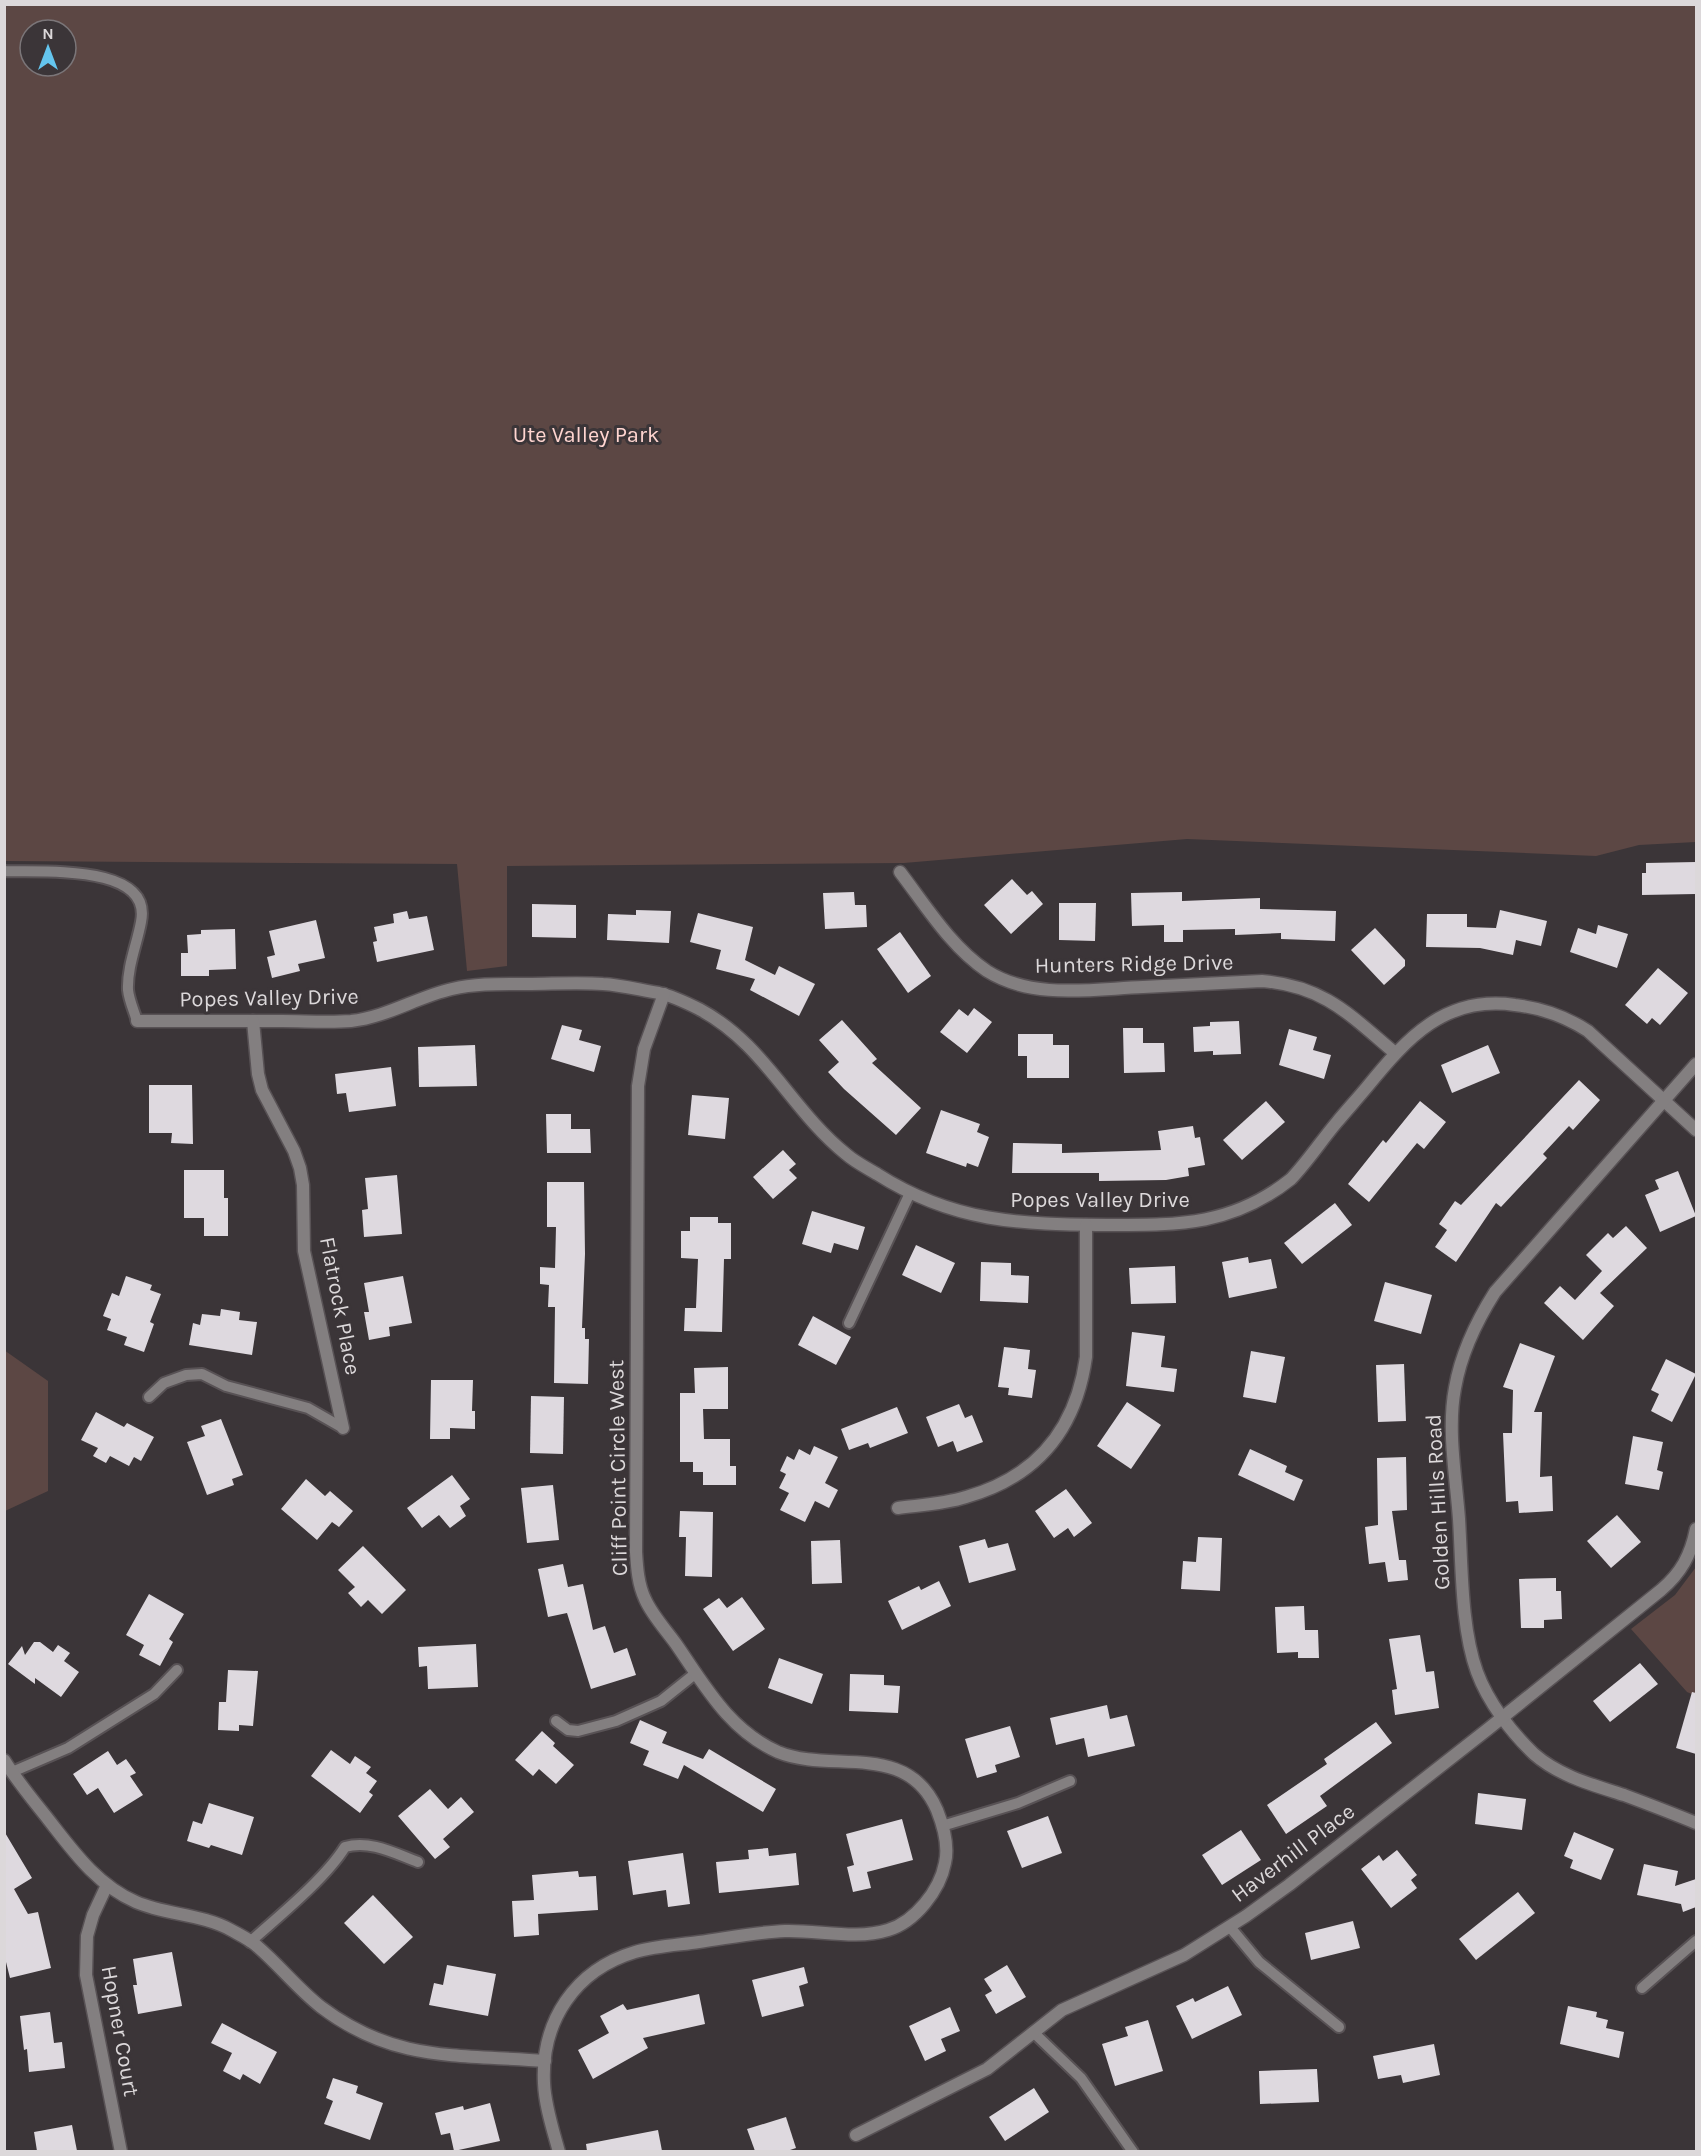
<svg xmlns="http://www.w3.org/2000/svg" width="1701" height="2156" font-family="Karla,sans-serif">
<rect width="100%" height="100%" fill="#3b3538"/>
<g fill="#5c4744" fill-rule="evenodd">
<path d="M5 4 1696 5V842L1639 845 1596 856 1187 839 904 863 507 866V966L467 971 457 864 5 861ZM30 30H66V66H30Z"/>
<polygon points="4,1350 48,1381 48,1491 5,1511"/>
<polygon points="1696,1567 1696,1696 1687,1692 1631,1629 1675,1595"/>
</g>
<g fill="#ded9df">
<polygon points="1696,862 1696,894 1642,895 1642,873 1646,873 1646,863"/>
<polygon points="1012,879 1027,895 1032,891 1043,904 1011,934 984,905"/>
<polygon points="854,892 855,905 866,905 867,927 825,929 823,893"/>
<polygon points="1182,892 1182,901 1260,898 1260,909 1336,911 1335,941 1281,939 1281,933 1235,935 1235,929 1183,930 1183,942 1164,942 1164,925 1132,926 1131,893"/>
<polygon points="1059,903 1096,903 1095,941 1059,940"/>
<polygon points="532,904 576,905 576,938 532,937"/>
<polygon points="636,910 671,911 669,943 607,940 608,914 636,915"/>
<polygon points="1500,910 1547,921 1541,946 1516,940 1513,955 1480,948 1426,947 1427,914 1467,914 1467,927 1496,928"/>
<polygon points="407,911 409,919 427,916 434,950 377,962 373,942 377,941 374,927 394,923 393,914"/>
<polygon points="698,913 753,927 745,960 775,975 779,966 815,984 799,1016 750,990 755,979 716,969 721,950 690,942"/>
<polygon points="316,920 325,958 298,964 300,971 272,978 267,957 275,955 269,931"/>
<polygon points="1598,925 1628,934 1617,968 1570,952 1578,928 1596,934"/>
<polygon points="1375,928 1405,960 1405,966 1384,985 1351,950"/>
<polygon points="235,929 236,969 209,970 209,976 181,976 181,953 188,953 187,935 201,934 201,930"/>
<polygon points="900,932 931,976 908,993 877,949"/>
<polygon points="1658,968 1688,993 1660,1025 1652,1018 1647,1024 1625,1005"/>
<polygon points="974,1008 992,1022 967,1053 940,1032 959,1009 968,1016"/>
<polygon points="842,1020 877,1059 872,1063 921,1108 896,1135 844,1089 828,1072 839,1062 819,1040"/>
<polygon points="1239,1021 1241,1054 1213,1055 1213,1051 1194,1052 1193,1027 1210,1026 1210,1022"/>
<polygon points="562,1025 582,1030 579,1040 601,1046 594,1072 551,1059"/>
<polygon points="1123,1028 1143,1028 1143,1043 1164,1043 1165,1072 1124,1073"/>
<polygon points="1289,1029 1317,1037 1313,1050 1331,1055 1324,1079 1279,1065"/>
<polygon points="1018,1034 1053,1034 1053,1045 1069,1045 1069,1078 1027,1078 1027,1056 1018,1056"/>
<polygon points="475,1045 477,1086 419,1087 418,1047"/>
<polygon points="1488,1045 1500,1073 1452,1093 1441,1065"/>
<polygon points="391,1067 396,1106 349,1112 346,1093 337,1094 335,1074"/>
<polygon points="1579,1080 1600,1100 1573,1130 1569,1126 1543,1154 1547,1158 1501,1207 1496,1203 1456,1262 1435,1247 1447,1230 1439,1224 1455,1201 1461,1205"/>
<polygon points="149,1085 192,1085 193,1144 171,1143 172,1133 149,1133"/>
<polygon points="692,1095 729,1098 725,1139 688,1135"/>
<polygon points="1266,1101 1285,1122 1242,1160 1223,1140"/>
<polygon points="1420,1101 1446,1122 1424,1149 1417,1143 1369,1202 1348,1184 1383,1140 1386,1143"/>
<polygon points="941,1110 980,1124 977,1132 989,1137 978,1167 967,1163 966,1167 926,1153"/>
<polygon points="546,1114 571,1114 571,1129 590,1129 591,1153 547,1153"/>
<polygon points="1193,1126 1195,1138 1200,1137 1205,1165 1188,1168 1189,1176 1166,1180 1099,1181 1099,1173 1012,1173 1013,1143 1062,1144 1062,1153 1161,1150 1158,1131"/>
<polygon points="783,1150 796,1164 789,1170 797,1178 773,1199 753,1177"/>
<polygon points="184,1170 224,1170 224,1198 228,1198 228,1236 204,1236 204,1218 184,1218"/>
<polygon points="1678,1171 1696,1216 1660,1232 1645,1195 1659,1189 1655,1180"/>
<polygon points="397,1175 402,1234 364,1237 362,1210 368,1209 365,1178"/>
<polygon points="547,1182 584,1182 585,1254 582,1328 585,1328 585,1339 589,1339 588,1384 554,1383 555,1307 548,1307 549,1285 540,1284 540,1267 555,1268 556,1227 547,1227"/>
<polygon points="1335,1203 1352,1225 1302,1264 1284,1243"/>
<polygon points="812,1211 865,1227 858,1250 834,1243 831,1253 802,1244"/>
<polygon points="690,1217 718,1217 718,1223 731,1223 731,1259 724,1259 722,1332 684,1331 685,1308 696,1308 698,1259 681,1258 681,1231 690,1231"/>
<polygon points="1626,1226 1647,1248 1600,1293 1614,1306 1583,1340 1544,1303 1560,1286 1575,1300 1602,1271 1586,1255 1608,1233 1613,1238"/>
<polygon points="916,1245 955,1263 941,1293 902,1275"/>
<polygon points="1248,1257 1249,1263 1271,1259 1277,1288 1229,1298 1222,1262"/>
<polygon points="981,1262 1011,1263 1011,1275 1029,1276 1028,1303 980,1301"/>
<polygon points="1175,1266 1176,1303 1131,1304 1129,1268"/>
<polygon points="126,1276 152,1285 150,1290 161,1294 150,1322 154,1324 144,1352 124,1345 127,1337 107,1330 111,1319 103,1316 112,1293 119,1296"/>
<polygon points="403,1276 412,1323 389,1327 390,1336 369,1340 364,1312 369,1312 364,1283"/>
<polygon points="1385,1282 1432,1295 1421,1334 1374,1321"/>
<polygon points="221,1309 240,1312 239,1320 257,1322 252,1355 189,1345 193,1323 200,1325 202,1314 220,1316"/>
<polygon points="813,1316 851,1337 836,1365 798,1345"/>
<polygon points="1132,1332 1165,1336 1161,1367 1177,1369 1174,1392 1126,1386"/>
<polygon points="1520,1343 1555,1356 1534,1412 1542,1412 1540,1477 1552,1476 1553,1511 1519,1513 1518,1501 1506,1502 1503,1433 1512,1433 1513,1390 1503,1387"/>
<polygon points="1004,1347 1030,1350 1028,1369 1036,1370 1032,1398 1008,1395 1009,1388 998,1387"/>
<polygon points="1251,1351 1285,1357 1276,1403 1243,1397"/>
<polygon points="1666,1359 1696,1374 1672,1422 1651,1411 1659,1394 1651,1390"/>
<polygon points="1404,1364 1406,1421 1378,1422 1376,1365"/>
<polygon points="728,1367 728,1409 703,1409 704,1439 730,1439 730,1466 736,1466 736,1485 703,1485 703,1472 693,1472 693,1462 680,1462 680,1393 695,1393 694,1368"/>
<polygon points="431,1380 473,1380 472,1411 475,1411 475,1429 450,1428 450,1439 430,1439"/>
<polygon points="531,1396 564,1397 563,1454 530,1453"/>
<polygon points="1127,1402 1161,1425 1131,1469 1097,1446"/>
<polygon points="959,1404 965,1418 972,1415 983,1442 957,1452 953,1441 938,1447 926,1417"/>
<polygon points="897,1407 908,1433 870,1448 868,1443 849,1450 841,1429"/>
<polygon points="96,1412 124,1427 127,1423 154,1437 141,1461 134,1457 129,1466 110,1456 106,1463 93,1456 98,1448 81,1440"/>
<polygon points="221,1419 243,1475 232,1479 234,1485 207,1495 187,1442 205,1436 201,1426"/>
<polygon points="1633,1436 1663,1442 1657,1470 1663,1472 1659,1490 1625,1484"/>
<polygon points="814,1446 838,1457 825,1483 838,1490 829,1508 815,1501 805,1522 780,1510 789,1493 779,1488 786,1474 780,1471 787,1456 794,1460 799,1449 810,1455"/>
<polygon points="1250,1449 1287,1466 1285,1472 1303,1480 1294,1501 1238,1475"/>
<polygon points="1406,1457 1407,1510 1392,1511 1399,1560 1406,1560 1408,1580 1388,1582 1385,1562 1369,1564 1365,1527 1378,1525 1377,1458"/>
<polygon points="452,1475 470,1499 460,1506 466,1516 450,1528 439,1515 422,1528 407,1508"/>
<polygon points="306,1479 325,1496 330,1491 353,1511 339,1527 332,1522 317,1540 281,1509"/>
<polygon points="553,1485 559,1540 527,1543 521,1488"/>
<polygon points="1066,1489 1092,1523 1074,1537 1068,1528 1054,1538 1035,1511"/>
<polygon points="680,1511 713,1512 712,1577 685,1576 686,1537 679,1537"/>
<polygon points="1617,1515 1641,1542 1611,1568 1587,1541"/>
<polygon points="1198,1537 1222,1538 1220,1591 1181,1589 1183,1561 1196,1562"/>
<polygon points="985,1539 988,1548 1008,1543 1016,1570 969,1583 959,1546"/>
<polygon points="840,1540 842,1583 812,1584 811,1541"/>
<polygon points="363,1546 406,1590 382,1614 368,1600 361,1607 348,1593 355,1587 338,1570"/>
<polygon points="563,1564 568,1587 583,1584 593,1630 605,1626 614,1653 627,1648 636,1675 591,1689 567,1613 548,1617 538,1569"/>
<polygon points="1556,1578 1556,1591 1561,1591 1562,1619 1544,1620 1544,1628 1521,1628 1519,1579"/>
<polygon points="939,1581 951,1606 902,1630 888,1601 919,1586 921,1590"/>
<polygon points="149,1594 184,1614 169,1639 173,1642 160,1666 139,1655 144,1645 126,1635"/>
<polygon points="742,1597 765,1629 733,1651 703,1609 719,1598 727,1608"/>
<polygon points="1304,1606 1305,1630 1318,1630 1319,1658 1298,1658 1298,1652 1277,1653 1275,1607"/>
<polygon points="1420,1635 1426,1672 1434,1671 1439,1708 1395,1715 1392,1690 1397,1689 1389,1639"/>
<polygon points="34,1642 40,1642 53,1652 58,1645 70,1653 64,1661 79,1672 61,1697 35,1678 35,1684 8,1664 22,1646 25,1655"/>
<polygon points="476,1644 478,1687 428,1689 427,1666 419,1667 418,1647"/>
<polygon points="779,1658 823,1674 812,1704 768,1688"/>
<polygon points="1640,1663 1658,1684 1610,1722 1593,1701"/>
<polygon points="228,1670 258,1671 253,1726 239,1725 239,1731 218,1730 219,1702 226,1702"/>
<polygon points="850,1674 884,1675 884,1685 900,1686 898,1713 849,1711"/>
<polygon points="1692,1692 1696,1693 1696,1754 1676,1748"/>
<polygon points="1107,1705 1110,1719 1127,1715 1135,1746 1088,1757 1084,1738 1056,1745 1050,1718"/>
<polygon points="640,1720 667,1732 662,1743 703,1759 709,1749 776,1789 763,1812 684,1765 678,1779 643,1765 649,1751 630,1743"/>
<polygon points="1376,1722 1392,1743 1320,1796 1327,1806 1286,1834 1267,1805 1327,1764 1324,1759"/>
<polygon points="1010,1726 1020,1757 995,1765 997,1772 977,1778 965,1739"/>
<polygon points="542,1731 555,1743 553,1746 574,1765 556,1784 539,1769 533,1776 515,1760"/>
<polygon points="331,1750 350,1764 355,1756 371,1767 366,1773 377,1781 369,1792 373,1795 360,1813 311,1776"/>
<polygon points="108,1751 117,1765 126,1759 136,1773 130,1776 143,1795 114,1813 98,1788 87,1795 73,1774"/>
<polygon points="430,1789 448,1809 461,1797 474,1812 443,1839 450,1847 435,1859 398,1816"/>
<polygon points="1478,1793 1526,1799 1522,1830 1475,1824"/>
<polygon points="209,1803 254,1817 242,1855 211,1845 209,1848 187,1841 193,1821 202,1824"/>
<polygon points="1048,1816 1062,1853 1022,1868 1007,1831"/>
<polygon points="902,1819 913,1860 867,1872 871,1888 853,1892 847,1867 854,1865 846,1834"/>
<polygon points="1241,1830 1261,1860 1222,1885 1202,1855"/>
<polygon points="4,1831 32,1878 14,1889 28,1914 38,1912 51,1968 10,1978 4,1954"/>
<polygon points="1574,1832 1614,1849 1601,1880 1570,1868 1573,1860 1564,1856"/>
<polygon points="768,1848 769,1856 796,1853 799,1885 719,1893 716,1862 749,1859 748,1850"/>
<polygon points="1397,1850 1417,1875 1411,1880 1417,1888 1391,1908 1361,1869 1379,1855 1383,1861"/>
<polygon points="683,1853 690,1904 668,1907 666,1890 633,1895 628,1861"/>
<polygon points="1644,1864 1678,1871 1675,1886 1696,1879 1696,1907 1683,1912 1681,1904 1637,1895"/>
<polygon points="578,1871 579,1877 596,1876 598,1910 538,1914 539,1935 514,1937 512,1901 534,1900 532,1875"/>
<polygon points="1518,1892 1535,1913 1476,1960 1459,1939"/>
<polygon points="373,1895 413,1937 384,1964 344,1923"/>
<polygon points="1353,1921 1360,1948 1311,1960 1305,1933"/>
<polygon points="172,1952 182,2006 138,2014 133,1985 137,1985 133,1959"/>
<polygon points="447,1965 496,1974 488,2016 429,2005 434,1983 443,1985"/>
<polygon points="1007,1965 1026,1997 996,2014 985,1995 992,1991 984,1979"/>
<polygon points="804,1967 808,1983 799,1986 804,2006 762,2017 752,1980"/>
<polygon points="1228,1986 1242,2015 1192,2039 1176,2006 1193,1998 1195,2002"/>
<polygon points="699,1994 705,2024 643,2038 648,2048 593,2079 578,2050 609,2033 600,2016 623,2004 627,2010"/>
<polygon points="1568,2006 1597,2012 1596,2017 1608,2020 1606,2028 1624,2032 1619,2058 1560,2044"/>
<polygon points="950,2007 960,2031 941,2039 946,2051 925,2061 909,2026"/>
<polygon points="50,2012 54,2043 62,2042 65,2068 29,2072 27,2049 24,2050 20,2016"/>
<polygon points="1148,2020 1163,2071 1115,2086 1102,2044 1128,2036 1125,2027"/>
<polygon points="222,2023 277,2052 260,2084 243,2074 240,2080 223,2071 232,2053 211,2043"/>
<polygon points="1434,2044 1440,2075 1403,2083 1401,2075 1378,2079 1373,2056"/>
<polygon points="1317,2069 1319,2102 1260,2104 1259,2071"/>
<polygon points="333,2078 358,2086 356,2093 383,2103 370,2140 324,2124 333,2101 326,2098"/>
<polygon points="1034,2088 1049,2112 1005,2141 989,2117"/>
<polygon points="490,2103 500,2141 454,2151 450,2133 441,2135 435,2113 463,2106 464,2110"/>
<polygon points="786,2117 796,2148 787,2151 755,2151 747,2129"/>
<polygon points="72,2125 77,2151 37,2151 34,2132"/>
<polygon points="658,2130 662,2151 587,2151 586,2144"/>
</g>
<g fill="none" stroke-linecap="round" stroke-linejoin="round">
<defs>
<g id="lane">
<path d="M4 871C40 873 153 863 141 922 137 944 127 967 128 990 129 1000 134 1011 137 1021"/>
<polyline points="849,1323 910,1193"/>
<polyline points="149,1397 164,1383 186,1375 202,1374 226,1386 308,1408 343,1428"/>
<polyline points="556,1721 568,1730 578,1731 616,1721 661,1701 696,1673"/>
<polyline points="12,1772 68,1748 154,1694 177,1670"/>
<polyline points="942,1826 1018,1803 1070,1781"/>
<polyline points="1230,1927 1259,1962 1339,2027"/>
<path d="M250 1942C279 1916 325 1879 345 1847 370 1840 394 1853 418 1862"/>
<polyline points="1642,1988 1696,1941"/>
<polyline points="1033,2032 1081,2078 1133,2152"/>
</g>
<g id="street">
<path d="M900 872C926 906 951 947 987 971 1033 1000 1092 989 1143 987 1183 985 1222 983 1262 981 1324 986 1350 1015 1395 1053"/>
<path d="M137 1021C185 1021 234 1021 282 1021 305 1021 328 1023 351 1021 387 1017 417 997 452 989 477 983 502 984 527 984 552 984 578 982 603 984 621 985 640 990 659 993 673 996 687 1003 699 1009 765 1044 790 1109 846 1154 855 1162 867 1168 877 1174 954 1223 1020 1224 1107 1225 1178 1225 1232 1226 1291 1179 1308 1161 1321 1141 1337 1122 1347 1110 1357 1099 1367 1087 1407 1038 1445 995 1515 1005 1542 1008 1565 1016 1588 1031L1696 1130"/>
<polyline points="253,1021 258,1074 262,1090 294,1151 300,1168 303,1185 304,1251 343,1428"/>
<path d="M1696 1064 1495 1292C1476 1322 1461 1353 1455 1388 1447 1430 1456 1477 1459 1519 1462 1567 1461 1628 1477 1672 1488 1702 1511 1732 1534 1754 1559 1776 1593 1785 1624 1795 1648 1804 1672 1813 1696 1823"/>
<path d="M898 1508C921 1505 944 1504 966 1497 1037 1477 1076 1429 1086 1357V1225"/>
<path d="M4 1760C17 1781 33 1800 48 1819 73 1851 97 1885 136 1902 166 1915 202 1914 231 1930 240 1935 251 1940 258 1947 280 1966 298 1989 321 2007 395 2063 458 2054 545 2061"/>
<polyline points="107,1885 93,1915 87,1936 86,1975 121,2152"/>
<path d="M856 2135 987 2069 1062 2010 1184 1955 1246 1916 1289 1885 1488 1729 1661 1590C1681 1573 1691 1555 1696 1529"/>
<path d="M559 2152C553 2130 545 2106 544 2083 541 2021 575 1970 635 1952 656 1946 678 1945 699 1942 728 1938 757 1932 785 1931 819 1930 856 1940 888 1930 915 1922 940 1890 945 1863 949 1846 943 1825 937 1810 907 1740 831 1774 778 1752 729 1730 705 1686 676 1644 666 1630 652 1615 645 1599 638 1584 637 1568 636 1552L638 1086 644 1049 664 994"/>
</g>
</defs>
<use href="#lane" stroke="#585255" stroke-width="14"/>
<use href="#street" stroke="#585255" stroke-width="15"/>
<use href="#lane" stroke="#837f80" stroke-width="10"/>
<use href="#street" stroke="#837f80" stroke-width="12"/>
</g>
<g text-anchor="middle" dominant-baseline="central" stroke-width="6" stroke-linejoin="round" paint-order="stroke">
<g font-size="22" fill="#ffd5d0" stroke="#3b3538">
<text x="586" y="435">Ute Valley Park</text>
</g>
<g font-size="22" fill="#dcd8da" stroke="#3b3538">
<text transform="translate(1134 964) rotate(-1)">Hunters Ridge Drive</text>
<text transform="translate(269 998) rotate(-1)">Popes Valley Drive</text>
<text x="1100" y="1200">Popes Valley Drive</text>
<text transform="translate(340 1306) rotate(79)">Flatrock Place</text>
<text transform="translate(618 1468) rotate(-91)">Cliff Point Circle West</text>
<text transform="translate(1438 1502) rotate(-93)">Golden Hills Road</text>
<text transform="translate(1293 1853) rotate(-37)">Haverhill Place</text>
<text transform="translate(120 2031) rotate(80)">Hopner Court</text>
</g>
</g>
<rect width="1701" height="2156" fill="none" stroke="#dcd8da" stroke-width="12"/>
<g transform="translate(48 48)"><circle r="28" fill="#3b3538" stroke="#7b7679" stroke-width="1.5"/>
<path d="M0-4.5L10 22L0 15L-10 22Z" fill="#64c5ee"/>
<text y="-9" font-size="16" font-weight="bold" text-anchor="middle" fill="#dcd8da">N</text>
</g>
</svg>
